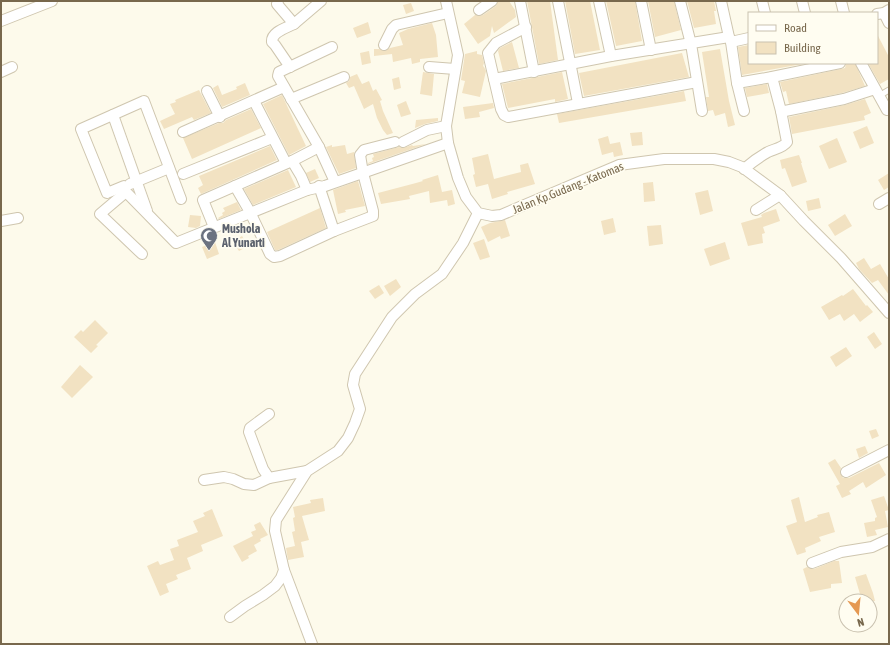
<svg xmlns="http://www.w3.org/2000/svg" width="890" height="645" font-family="'Asap Condensed',sans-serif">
<rect width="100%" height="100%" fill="#fdfaeb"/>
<g fill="#f2e2c2">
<polygon points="498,1 509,1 515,10 516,17 494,33 492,26 490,36 478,44 464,24 475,15 479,16 483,15 496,6"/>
<polygon points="527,1 550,1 558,60 539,64"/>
<polygon points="565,1 590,1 600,50 575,54"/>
<polygon points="606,1 635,1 642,41 616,46"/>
<polygon points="648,1 674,1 681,30 655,37"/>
<polygon points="687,1 714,1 716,11 714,11 716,24 694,28"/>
<polygon points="411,3 414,11 406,14 403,5"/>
<polygon points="368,22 371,33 357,38 353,28"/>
<polygon points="432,23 436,35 438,57 420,59 420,62 412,64 411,58 393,62 392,54 374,56 374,49 379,49 385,51 390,48 403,45 399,33 408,29"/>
<polygon points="877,34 889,57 889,79 880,84 868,63 877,63"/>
<polygon points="512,42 519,68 503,71 498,51 500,48"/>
<polygon points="749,45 749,63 808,63 742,75 738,47"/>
<polygon points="720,49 729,101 735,125 728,127 725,113 715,116 713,110 708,111 706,97 709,97 702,52"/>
<polygon points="369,51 371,63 362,65 360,53"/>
<polygon points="477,51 477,54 482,55 484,63 483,66 484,67 486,71 480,97 462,93 465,81 461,80 465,54"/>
<polygon points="682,53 689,77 584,96 579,73"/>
<polygon points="851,63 855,63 865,86 842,93 789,104 786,91 783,92 780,82 841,69 845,68 846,64"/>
<polygon points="423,72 434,74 432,96 420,94"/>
<polygon points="562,72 568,99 555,102 555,99 508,108 502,84"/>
<polygon points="357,74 362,84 369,81 373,91 376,89 382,100 380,101 383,111 393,133 387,135 383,130 377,118 373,104 364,109 354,86 349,88 346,83 349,81 350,77"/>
<polygon points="399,77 401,88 394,90 392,79"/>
<polygon points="245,83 250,95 222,107 213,88 218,85 222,95 237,89 236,87"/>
<polygon points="767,84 769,93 747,97 745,88"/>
<polygon points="199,90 211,113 194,120 192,117 164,129 160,121 175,114 170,104 176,102 175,100"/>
<polygon points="684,91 686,101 559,123 557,114"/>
<polygon points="282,95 306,146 289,155 263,104"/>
<polygon points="865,99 871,113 864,116 865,120 792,134 789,117 845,105"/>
<polygon points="406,101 411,114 401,117 397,105"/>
<polygon points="493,103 494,108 479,112 480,117 465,119 463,107"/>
<polygon points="251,109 261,128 192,159 183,138 219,123 223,123 226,120"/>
<polygon points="438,118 438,121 425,124 415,128 416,120"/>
<polygon points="867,126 874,143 860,149 853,132"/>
<polygon points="642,132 643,145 632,146 630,133"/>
<polygon points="608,136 610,144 620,142 623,155 614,157 613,152 602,155 598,139"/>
<polygon points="837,138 847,162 829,169 819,146"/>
<polygon points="426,144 368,164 368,163 373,161 372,158 374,157 373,154 399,147 403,148 412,145 413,146"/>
<polygon points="332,145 332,147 345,145 347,154 354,152 356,168 339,174 326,147"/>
<polygon points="270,146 277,160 201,194 198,188 203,185 199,176"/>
<polygon points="488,154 494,179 521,172 520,165 528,163 535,184 507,192 508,194 492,199 488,184 476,187 473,175 475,174 472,158"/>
<polygon points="799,155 802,163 801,163 807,182 792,187 785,168 782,169 780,160"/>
<polygon points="315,169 319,178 310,182 306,173"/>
<polygon points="288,170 296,187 253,205 244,189"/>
<polygon points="889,173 889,187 884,190 878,180"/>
<polygon points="438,175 442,192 452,190 455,204 448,206 447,200 430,203 429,191 409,196 410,199 381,204 378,193 416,183 423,181 422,180"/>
<polygon points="358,181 365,206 345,210 346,212 338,214 333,190"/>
<polygon points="653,182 655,201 644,202 643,183"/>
<polygon points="708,190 713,211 700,215 695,193"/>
<polygon points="819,198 821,208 808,211 806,201"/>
<polygon points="237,202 241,210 219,219 218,218 223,215 222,213 225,211 223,208"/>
<polygon points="320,208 326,228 278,250 275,250 267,232"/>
<polygon points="776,209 780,221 763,227 765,233 762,234 763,243 748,246 741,223 762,217 761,215 764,213"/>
<polygon points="845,214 852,226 835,236 828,225"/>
<polygon points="190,215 201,216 200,226 196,228 188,227"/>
<polygon points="613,218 616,232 604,235 601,221"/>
<polygon points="505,220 510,236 501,239 500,236 488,242 481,227 490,223"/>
<polygon points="661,225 663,244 649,246 647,226"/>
<polygon points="242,236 248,246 239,251 233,242"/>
<polygon points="484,239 490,257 480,260 473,243"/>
<polygon points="215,242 219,254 207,259 202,247"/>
<polygon points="725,242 730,259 710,266 704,249"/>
<polygon points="864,258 871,269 880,264 889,279 889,295 878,280 872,283 859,269 856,263"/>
<polygon points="396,279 401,287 390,296 384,286"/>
<polygon points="379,285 384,293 375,299 369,291"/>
<polygon points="853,289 866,306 867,305 873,312 860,322 854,314 844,321 840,314 829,320 821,307 842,295 843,296"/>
<polygon points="95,320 108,333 96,345 98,346 91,353 74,337 81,330 83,332"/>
<polygon points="874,332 882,344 875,349 867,337"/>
<polygon points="846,347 852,356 836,367 830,357"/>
<polygon points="80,365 93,377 72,398 61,387"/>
<polygon points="876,429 879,436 872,439 869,431"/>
<polygon points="865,446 868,453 859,458 856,449"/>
<polygon points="835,459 841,468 840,472 843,478 849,478 879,463 886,475 866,488 863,482 849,491 851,494 842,498 836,486 840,484 828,463"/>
<polygon points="884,496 889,510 885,511 888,527 875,530 877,535 867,537 864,523 875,521 875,518 877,517 871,500"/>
<polygon points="799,497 805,522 818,517 817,515 829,512 835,532 819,537 821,541 805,548 806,552 797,555 786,526 797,522 791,500"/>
<polygon points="323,498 325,511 302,516 309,540 301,542 304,557 288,560 286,548 295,546 292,532 295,531 293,518 295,517 293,507 311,503 310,500"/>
<polygon points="212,509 223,536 201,545 203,551 187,558 191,569 176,575 178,579 166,584 169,592 160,596 147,566 158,561 160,565 174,560 170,549 179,546 177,540 198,532 193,521 205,516 203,513"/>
<polygon points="260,522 268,535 260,539 261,541 254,545 257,551 248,556 249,558 242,562 233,546 253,536 251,532 256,530 254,525"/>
<polygon points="834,561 839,561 842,583 831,584 831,588 810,592 803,569 807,567 811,569 814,569"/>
<polygon points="866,574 873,593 875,601 862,601 855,577"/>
</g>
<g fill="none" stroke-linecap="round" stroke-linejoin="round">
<defs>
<polyline id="service" points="879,96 889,90"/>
<g id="minor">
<path d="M278 1 277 4 294 24C286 28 271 32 272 42L275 45 290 67"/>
<polyline points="446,1 458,55 446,126 448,143 458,178 466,197 478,213 492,216 501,215 619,165 664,159 714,159 729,162 742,167 780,195 804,221 841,258 889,313"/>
<polyline points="520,1 534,72"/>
<polyline points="558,1 578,103"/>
<polyline points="599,1 611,56"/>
<polyline points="641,1 651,50"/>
<polyline points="680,1 691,44 702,111"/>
<polyline points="721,1 729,37 731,42 737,83 744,111"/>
<polyline points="762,1 765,13"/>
<polyline points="802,1 805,13"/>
<polyline points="841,1 844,13"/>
<polyline points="479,10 492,1"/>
<polyline points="884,13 889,23"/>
<polyline points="877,14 884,13 889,10"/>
<polyline points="1,21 52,1"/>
<polyline points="294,24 321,1"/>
<polyline points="526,27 496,43 488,53 501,109 504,115 508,117 697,82"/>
<polyline points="731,42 749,38"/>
<polyline points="384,45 392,29 396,25 448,13"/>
<polyline points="332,47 279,72 278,76 319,147 335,182"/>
<polyline points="861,63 887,110"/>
<polyline points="429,67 455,69"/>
<polyline points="1,72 12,67"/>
<polyline points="772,77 781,111 785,111 844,99 875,89"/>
<polyline points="494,79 611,56 729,37"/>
<polyline points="737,83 772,77 840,63"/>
<polyline points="207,91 220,117"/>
<polyline points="291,99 344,77"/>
<polyline points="254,101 286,163"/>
<polyline points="113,115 147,211"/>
<polyline points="183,132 284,87"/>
<polyline points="403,142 427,130 446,126"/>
<polyline points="292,161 301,176 307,190"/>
<path d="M744 169C751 163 759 157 768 152 774 149 783 148 787 142L781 111"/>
<polyline points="183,174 272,138"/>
<polyline points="130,184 169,168"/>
<polyline points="235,186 250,212 270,254 274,257 280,256 334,231 373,216 373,211 363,173 360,155 364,150 395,142"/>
<polyline points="319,186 334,231"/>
<polyline points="126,192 100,214 142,254"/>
<polyline points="181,199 144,101 81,129 107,193 124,186 126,192 176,243 307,190 325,186 448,143"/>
<polyline points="879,204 889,198"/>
<polyline points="756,210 780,195"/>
<polyline points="1,221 18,218"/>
<polyline points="214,227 203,200 292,161 319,147"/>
<polyline points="269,414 250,428 249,432 263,469 269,478 307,471"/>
<polyline points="846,472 889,450"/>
<polyline points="204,480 224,477 233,479 244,484 254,485 269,478"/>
<polyline points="812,563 841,552 872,547 889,539"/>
<polyline points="284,570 312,644"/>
<polyline points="230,617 245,606 263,595 275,586 281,578 284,570 275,531 276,520 307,471 338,451 348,438 355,423 360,409 353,385 355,374 392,317 415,294 442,274 463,243 478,213"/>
</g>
</defs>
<use href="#service" stroke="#cfc6af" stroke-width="7"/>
<use href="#minor" stroke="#cfc6af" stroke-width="12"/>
<use href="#service" stroke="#fff" stroke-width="5"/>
<use href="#minor" stroke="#fff" stroke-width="10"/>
</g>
<defs>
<symbol id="mosque-pin" viewBox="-11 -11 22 30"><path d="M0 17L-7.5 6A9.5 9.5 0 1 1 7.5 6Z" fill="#6b7280" stroke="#fffdf1"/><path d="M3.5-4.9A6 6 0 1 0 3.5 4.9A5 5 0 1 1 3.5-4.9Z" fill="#fff"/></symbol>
</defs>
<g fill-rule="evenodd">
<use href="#mosque-pin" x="199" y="226" width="20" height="27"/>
</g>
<g text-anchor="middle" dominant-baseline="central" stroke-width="3.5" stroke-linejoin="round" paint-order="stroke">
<g font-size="12" fill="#78684d" stroke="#fffdf1">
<text transform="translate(568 188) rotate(-22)">Jalan Kp.Gudang - Katomas</text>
</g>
<g font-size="12" font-weight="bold" fill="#5b616d" stroke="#fffdf1" text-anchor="start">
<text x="222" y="229">Mushola<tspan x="222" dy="14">Al Yunarti</tspan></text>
</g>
</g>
<rect width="890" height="645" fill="none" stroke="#78684d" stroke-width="4"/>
<rect x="748" y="12" width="130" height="52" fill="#fffdf1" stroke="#c9c1af"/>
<rect x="756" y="25" width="20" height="6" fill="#ffffff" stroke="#c9c1af"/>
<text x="784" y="32" font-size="12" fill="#78684d">Road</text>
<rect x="756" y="42" width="20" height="12" fill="#f2e2c2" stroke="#c9c1af"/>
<text x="784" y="52" font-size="12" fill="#78684d">Building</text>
<g transform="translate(858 613) rotate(164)"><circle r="19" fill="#fffdf1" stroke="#c9c1af"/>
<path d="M0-3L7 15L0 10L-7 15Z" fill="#e59952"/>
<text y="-6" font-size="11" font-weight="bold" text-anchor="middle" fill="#78684d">N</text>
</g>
</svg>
